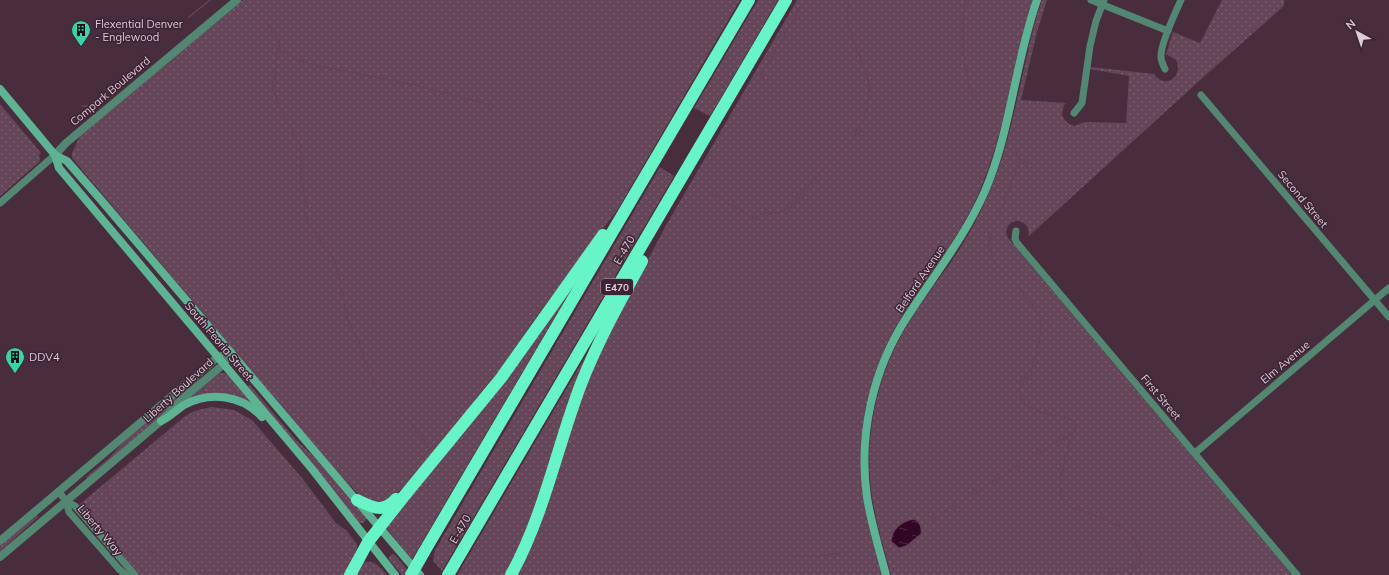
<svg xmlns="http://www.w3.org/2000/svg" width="1389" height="575" font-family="Mulish,sans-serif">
<defs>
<pattern id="grass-dots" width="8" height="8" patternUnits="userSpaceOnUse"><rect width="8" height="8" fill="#654558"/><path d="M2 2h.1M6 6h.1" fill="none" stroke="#7b5f6f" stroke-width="1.8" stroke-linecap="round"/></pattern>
<pattern id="water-ripples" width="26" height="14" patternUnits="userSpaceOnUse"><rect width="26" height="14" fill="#320725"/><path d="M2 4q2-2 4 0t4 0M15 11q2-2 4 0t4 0" fill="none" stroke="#4f2a44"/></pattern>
</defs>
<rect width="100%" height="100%" fill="#482d3d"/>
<g fill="url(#grass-dots)">
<polygon points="243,0 740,0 618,209 539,313 500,369 414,476 393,498 386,503 364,500 335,470 72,158 72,153 80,136"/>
<polygon points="758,0 778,0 710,116 694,108"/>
<path d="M797 0H1033L1027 18C1012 80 1001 146 974 204 953 246 924 281 899 321 870 370 856 430 862 486 865 517 874 546 882 575H518L535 539 589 374 665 227Z"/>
<path d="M1042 0H1047L1037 32 1021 100 1066 103C1058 113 1063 122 1074 126L1085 122 1126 123 1129 76 1090 69 1091 67 1154 74C1165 90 1184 77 1176 60L1166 54 1173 32 1200 43 1222 0H1284V6L1198 82 1029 236 1028 237C1033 220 1009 214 1006 232L1008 238 1292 575H891C884 549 876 523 872 497 863 436 877 374 909 322 924 298 941 277 957 253 970 233 982 210 991 188 1008 147 1016 103 1026 60 1030 40 1035 19 1042 0Z"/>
<polygon points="0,104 41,153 39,155 40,160 39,162 0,196"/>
<polygon points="660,167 674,176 442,571 433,561 435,550"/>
<polygon points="572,288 412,559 387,529 386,526"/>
<polygon points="595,340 527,531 506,575 457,575"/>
<polygon points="220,373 225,373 229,376 252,404 244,401 189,398"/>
<polygon points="198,379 200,381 160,418 87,478 86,477 109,458 124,441"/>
<polygon points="250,385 295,439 312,455 367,518 364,523 359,523 248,387"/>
<polygon points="211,407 234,410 252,420 302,478 336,523 346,530 357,544 357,549 345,575 139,575 97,525 79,506 80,504 184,417 194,411"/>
<polygon points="37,515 38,517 0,552 0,546"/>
<polygon points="392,554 395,555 412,575 402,575 389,560 389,557"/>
<path d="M364 561 365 562C375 560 380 567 387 575H354Z"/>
</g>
<path fill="url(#water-ripples)" stroke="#66425a" d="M914 519C920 522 922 528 921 534L906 546 899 548 891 541C892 529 902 521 914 519Z"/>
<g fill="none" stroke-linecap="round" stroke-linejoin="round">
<g stroke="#66425a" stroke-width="1.5">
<polyline points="971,0 966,5 962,13 963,21 963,52 969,87 975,97 983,107"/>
<polyline points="252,8 275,34 279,41 273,88 277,101 287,122 299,143 302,154 301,183 304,194 306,202 304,210 306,217 313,231 330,253 336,265 349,323 358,340 371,377 376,387 387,400 398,408 431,449"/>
<polyline points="189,17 210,0"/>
<polyline points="1251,32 1264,22"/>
<polyline points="279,49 298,60 314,65 415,85 494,106"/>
<polyline points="756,84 805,0"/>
<polyline points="82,106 89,106 113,86"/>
<polyline points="0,142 1,143"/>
<polyline points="1019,158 1027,163"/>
<path d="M708 191 754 218H757L760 214C771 213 782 214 791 206L853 137 863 121 868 104 870 84 850 31 847 20 849 0"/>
<polyline points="998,218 1018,166 1018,155 1014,148"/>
<path d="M991 234C988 244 989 252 994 261L1032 304 1039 314 1041 323V331L1031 374C1028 378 1024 378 1021 382 1013 400 1032 410 1047 414 1054 416 1065 415 1071 420 1074 422 1075 425 1075 428 1069 447 1050 492 1068 506 1095 516 1137 524 1141 558 1138 568 1121 573 1112 572L1109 575"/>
<polyline points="1041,319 1049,322"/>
<path d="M105 487C111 494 110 499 112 507 114 513 117 519 120 524 127 537 179 572 194 575"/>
<polyline points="103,495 108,492"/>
<polyline points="930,521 1073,432"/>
<polyline points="793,556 818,556 852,551"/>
<polyline points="200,575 216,573 235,575"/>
</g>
<g stroke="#538673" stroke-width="7">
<polyline points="1091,0 1168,31"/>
<path d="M1165 69C1163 65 1161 61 1161 57 1160 45 1176 11 1181 0"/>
<polyline points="1201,95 1389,317"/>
<polyline points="1074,113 1082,103 1090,46 1096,21 1104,0"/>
<polyline points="0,203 55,155"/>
<polyline points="1016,231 1015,239 1017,243 1297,575"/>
<polyline points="1195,453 1389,288"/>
<polyline points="59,492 66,501 69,512 119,569 126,575"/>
<polyline points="66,501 75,506 135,575"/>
</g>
<g stroke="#538673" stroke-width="8">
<polyline points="55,155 66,143 237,0"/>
<polyline points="0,541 211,363 218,357 224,355"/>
<polyline points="0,557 161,421 181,400 224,364 231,352"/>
</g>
<g stroke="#5eb395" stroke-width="8">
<polyline points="0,89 55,155 59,168 312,469 395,575"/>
<polyline points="55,155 67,161 101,200 420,575"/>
<path d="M161 421C170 417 176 410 184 405 210 391 242 395 262 417"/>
<path d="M886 575C879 549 871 523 867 497 858 435 873 369 907 317 934 275 965 237 985 191 1011 130 1015 62 1037 0"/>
</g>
<g stroke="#67f4c6" stroke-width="12">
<path d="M357 500C372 507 383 514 396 499"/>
<polyline points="424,552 749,0"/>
<polyline points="350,575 368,542 405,495 501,378 603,235"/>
<polyline points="448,575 786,0"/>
<path d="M511 575C544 515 557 447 581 384 598 341 620 301 642 261"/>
</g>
<polyline stroke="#67f4c6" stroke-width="12" points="411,575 424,552"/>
</g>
<defs>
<symbol id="building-pin" viewBox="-11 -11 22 30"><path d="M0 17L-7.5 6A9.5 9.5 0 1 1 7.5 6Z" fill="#36d4a7" stroke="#3d2333"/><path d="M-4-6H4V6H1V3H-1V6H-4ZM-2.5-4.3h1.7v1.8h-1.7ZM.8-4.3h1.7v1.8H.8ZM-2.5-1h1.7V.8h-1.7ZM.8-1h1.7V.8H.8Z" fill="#111"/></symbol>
</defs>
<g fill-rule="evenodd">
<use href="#building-pin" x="70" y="19" width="22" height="30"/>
<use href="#building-pin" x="4" y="346" width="22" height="30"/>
</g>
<g text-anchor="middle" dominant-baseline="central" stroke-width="3" stroke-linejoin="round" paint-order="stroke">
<rect fill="#3d2333" stroke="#ae9aa6" stroke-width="1" x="601" y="279" width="32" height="16" rx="3"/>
<g font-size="10" font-weight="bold" fill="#decdd7">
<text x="617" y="287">E470</text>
</g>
<g font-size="11" fill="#decdd7" stroke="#3d2333" text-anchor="start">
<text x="95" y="24">Flexential Denver<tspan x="95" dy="13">- Englewood</tspan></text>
<text x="29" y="357">DDV4</text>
</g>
<g font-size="11" fill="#decdd7" stroke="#3d2333">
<text transform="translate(110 91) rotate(-40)">Compark Boulevard</text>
<text transform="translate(1303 199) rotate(50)">Second Street</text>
<text transform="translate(624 250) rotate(-60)">E-470</text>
<text transform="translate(920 279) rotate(-56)">Belford Avenue</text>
<text transform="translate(219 341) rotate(50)">South Peoria Street</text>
<text transform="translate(1285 362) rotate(-40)">Elm Avenue</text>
<text transform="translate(178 390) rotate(-42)">Liberty Boulevard</text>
<text transform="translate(1161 397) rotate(50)">First Street</text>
<text transform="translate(460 529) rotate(-60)">E-470</text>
<text transform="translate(100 530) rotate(50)">Liberty Way</text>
</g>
</g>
<g transform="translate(1357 32) rotate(320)" stroke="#3d2333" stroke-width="3" paint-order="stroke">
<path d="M0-3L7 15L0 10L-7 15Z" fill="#decdd7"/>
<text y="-6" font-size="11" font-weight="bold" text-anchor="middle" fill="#decdd7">N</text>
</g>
</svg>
